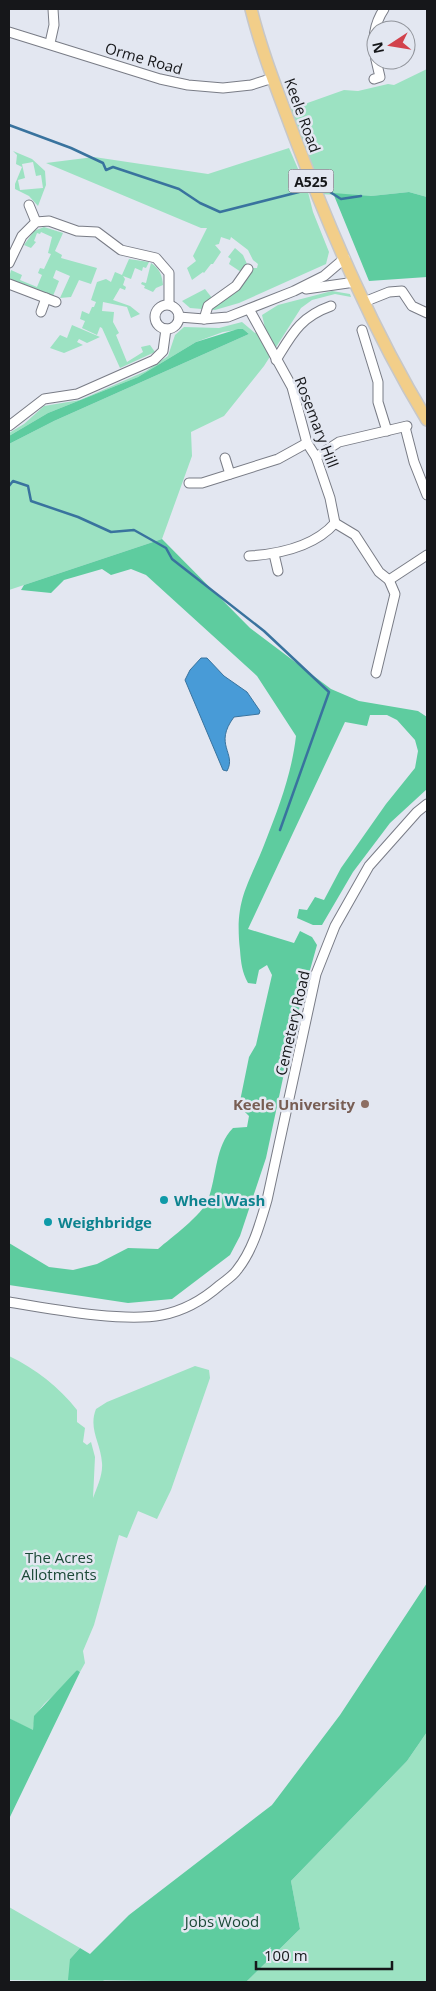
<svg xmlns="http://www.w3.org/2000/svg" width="436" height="1991" font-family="'Open Sans',sans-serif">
<rect width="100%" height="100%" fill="#e3e7f1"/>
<g fill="#9ce2c2" fill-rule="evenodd">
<polygon points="427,69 427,197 409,192 371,196 316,194 285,111 344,90 358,91 388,84 394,85"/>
<polygon points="289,148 308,192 313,212 329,252 326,264 239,303 215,310 212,310 213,306 252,268 257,268 258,264 253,260 248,250 231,237 230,240 221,237 219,244 215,245 221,252 213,264 211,264 204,273 203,272 192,280 187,268 196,261 193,256 207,228 201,228 46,163 94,157 208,174"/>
<path d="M13 151 32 159 45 171 46 185 38 206 29 196 15 189V184L22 167 16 164 17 155ZM33 162 36 176 41 175 43 188 20 190 18 180 25 178 22 164Z"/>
<polygon points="44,227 63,233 55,251 62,255 61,258 97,268 91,284 79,280 71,297 60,298 70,276 56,270 53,278 59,281 53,296 22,284 16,284 9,278 11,270 22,275 20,280 37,287 42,275 38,273 40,268 44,269 51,254 48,253 52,237 41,232 40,234 37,233 34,241 36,242 31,248 24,245 34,231"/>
<polygon points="235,248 243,255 247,264 241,272 229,264 231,259 228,257"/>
<polygon points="129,259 149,262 146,268 143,267 142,271 135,268 131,279 123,276 125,279 123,285 126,287 125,290 120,288 113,300 130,306 140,314 131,318 127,307 103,302 102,311 114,312 113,322 119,333 116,335 127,362 143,352 141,347 150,345 155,352 120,368 102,328 100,327 97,335 82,328 85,321 80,319 82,311 89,314 92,307 94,307 96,302 91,300 97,282 106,279 111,282 115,272 122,275"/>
<path d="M151 263C160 269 162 275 163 285L156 288 153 292 144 288 145 286 141 284 142 282 146 283Z"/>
<polygon points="205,289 212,298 202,309 190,308 182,301"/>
<polygon points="332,291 350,294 351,297 335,294 312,300 301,308 264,366 224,416 191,432 192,456 162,539 9,590 9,444 54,421 249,334 243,329 223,332 196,342 138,377 48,413 9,436 9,433 24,424 44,406 80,400 146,371 168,356 175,335 184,327 219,328 242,322 255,333 265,328 262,315 278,305"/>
<polygon points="72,325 100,337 87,343 79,339 77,342 83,345 64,353 50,348 60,335 67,338"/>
<path d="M9 1356C36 1369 59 1387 77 1410V1422L85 1428 83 1442 87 1445 91 1442 95 1457 93 1498C97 1487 103 1475 102 1463 101 1443 88 1429 96 1409L107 1402 195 1366 209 1370 210 1378 171 1490 157 1519 138 1511 127 1538 119 1535 94 1625 83 1651 85 1663 80 1672 77 1670C63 1696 35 1698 33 1731L9 1718Z"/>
<polygon points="427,1732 427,1982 246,1982 300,1929 291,1881 407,1761"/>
<polygon points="9,1907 80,1948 70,1959 106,1982 9,1980"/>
</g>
<g fill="#5ecc9f">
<polygon points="409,192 427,197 427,277 369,281 333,193 371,196"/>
<polygon points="238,329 243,329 249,334 54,421 9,444 9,436 48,413 138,377 196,342"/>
<path d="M162 539 250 628 331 689 359 701 418 711 427 717V789L390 823 353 872 322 925H313L297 918 299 909 307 910 315 897 324 900 341 868 386 804 415 768 418 751 415 740 397 720 387 715H370L367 726 345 722 248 929 294 943 300 931 312 937 317 945 293 1031 266 1158 240 1236 230 1255 172 1299 128 1303 9 1285V1243L49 1267 73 1270 97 1264 128 1248 158 1249C172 1237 201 1216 208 1200 217 1176 215 1146 233 1128L247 1127 249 1116 239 1106 249 1057 256 1045 272 975 267 965 259 970 256 984 248 983C242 972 241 963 240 950 234 898 249 885 266 840 279 807 292 772 296 736L257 676 146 575 131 569 111 575 102 569 64 580 51 593 21 590 24 585Z"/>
<polygon points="427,1583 427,1732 407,1761 291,1881 300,1929 246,1982 68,1980 70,1959 80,1948 90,1954 129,1915 272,1805 340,1715"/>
<polygon points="77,1670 80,1672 9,1819 9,1718 33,1730 34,1716"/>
</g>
<path fill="#489bd7" stroke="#39739e" d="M201 658H207L224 676 247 692 260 711 259 714 234 717C213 745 237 753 227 771L223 770 185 680 190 670Z"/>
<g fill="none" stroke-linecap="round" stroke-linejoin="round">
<g stroke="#39739e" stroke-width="2.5">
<polyline points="9,125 71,148 103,163 106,170 113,167 179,189 200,203 220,212 299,192"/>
<polyline points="319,185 341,199 361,196"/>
<polyline points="9,486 13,481 28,486 31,501 78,517 111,532 134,530 166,548 172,559 264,631 329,692 280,830"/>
</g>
<defs>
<g id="minor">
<polyline points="9,32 160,79 188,85 223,88 251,85 273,78"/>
<polyline points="50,43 54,25 53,9"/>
<path d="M376 59C372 42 374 24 384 9"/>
<polyline points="374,79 380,77 376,60"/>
<polyline points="29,205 36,222"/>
<polyline points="9,263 22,236 36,222 49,221 77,231 97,232 121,250 156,258 169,273 169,304"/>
<polyline points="9,284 56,302"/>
<polyline points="306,289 355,282"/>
<polyline points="364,302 389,292 402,291 412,306 427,313"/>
<circle cx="167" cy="317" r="12"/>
<polyline points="249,309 292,387 307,443 316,457 330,498 335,523"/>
<polyline points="41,312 46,298"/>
<polyline points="179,317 204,319 228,317 294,291 324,276 345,258"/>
<polyline points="204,319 208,306 236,286 248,269"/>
<polyline points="362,330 378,382 378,402 387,431"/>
<path d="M276 360C292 334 300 317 331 306"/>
<polyline points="9,426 44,399 77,394 154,360 163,351 166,329"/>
<polyline points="405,427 414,462 427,495"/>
<polyline points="316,457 339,442 407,426"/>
<polyline points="225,458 230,474"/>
<polyline points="189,483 202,483 278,459 307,443"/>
<polyline points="335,523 355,535 379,572 389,580 395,594 376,673"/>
<polyline points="274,554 278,571"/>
<path d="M249 556C279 554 314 547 335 523"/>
<polyline points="389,580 427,555"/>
<path d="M9 1302C38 1307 66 1312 96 1315 146 1320 180 1320 220 1285 226 1280 233 1276 237 1270 253 1250 260 1224 267 1200L316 974 335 926 369 866 417 812 427 804"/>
</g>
<path id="major" d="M251 9C262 53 279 95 295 138 332 235 373 331 427 420"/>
</defs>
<use href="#minor" stroke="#797c86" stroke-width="11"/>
<use href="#major" stroke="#c7c7c8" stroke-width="14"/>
<use href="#minor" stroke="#fff" stroke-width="9"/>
<use href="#major" stroke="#f2ce89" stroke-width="11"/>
</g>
<circle fill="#8d6e63" stroke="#e3e7f1" stroke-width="2" cx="365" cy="1104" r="5"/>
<g fill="#0f9aa8" stroke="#e3e7f1" stroke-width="2">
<circle cx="164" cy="1200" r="5"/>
<circle cx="48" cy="1222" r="5"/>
</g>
<g text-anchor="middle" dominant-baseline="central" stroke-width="5" stroke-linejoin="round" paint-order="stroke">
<rect fill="#e3e7f1" stroke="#54555a" stroke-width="1" x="288.5" y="169.5" width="45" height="23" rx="4"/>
<g font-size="14" font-weight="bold" fill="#16171a">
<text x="311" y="181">A525</text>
</g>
<g font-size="15" fill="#16171a" stroke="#e3e7f1">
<text transform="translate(144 58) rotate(16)">Orme Road</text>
<text transform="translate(303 115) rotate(70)">Keele Road</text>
<text transform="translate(317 422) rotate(69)">Rosemary Hill</text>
<text transform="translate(292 1023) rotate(-77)">Cemetery Road</text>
</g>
<g font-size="15" font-weight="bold" fill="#785e54" stroke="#e3e7f1" text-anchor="end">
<text x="355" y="1104">Keele University</text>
</g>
<g font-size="15" font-weight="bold" fill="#0d838f" stroke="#e3e7f1" text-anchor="start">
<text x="174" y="1200">Wheel Wash</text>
<text x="58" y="1222">Weighbridge</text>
</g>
<g font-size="15" fill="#1b4937" stroke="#e3e7f1">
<text x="59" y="1557">The Acres<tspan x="59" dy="17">Allotments</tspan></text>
<text x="222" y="1921">Jobs Wood</text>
</g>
</g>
<rect width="436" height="1991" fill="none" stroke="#16171a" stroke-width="20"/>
<g transform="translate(391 45) rotate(258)"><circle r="24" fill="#e3e7f1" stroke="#91949b"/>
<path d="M0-4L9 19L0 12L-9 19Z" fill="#d2424c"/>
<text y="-8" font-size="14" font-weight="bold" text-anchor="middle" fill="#16171a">N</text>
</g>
<path d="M256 1961v8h136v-8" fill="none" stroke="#16171a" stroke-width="2.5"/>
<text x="264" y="1961" font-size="15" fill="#16171a" stroke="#e3e7f1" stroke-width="4" paint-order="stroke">100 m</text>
</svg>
